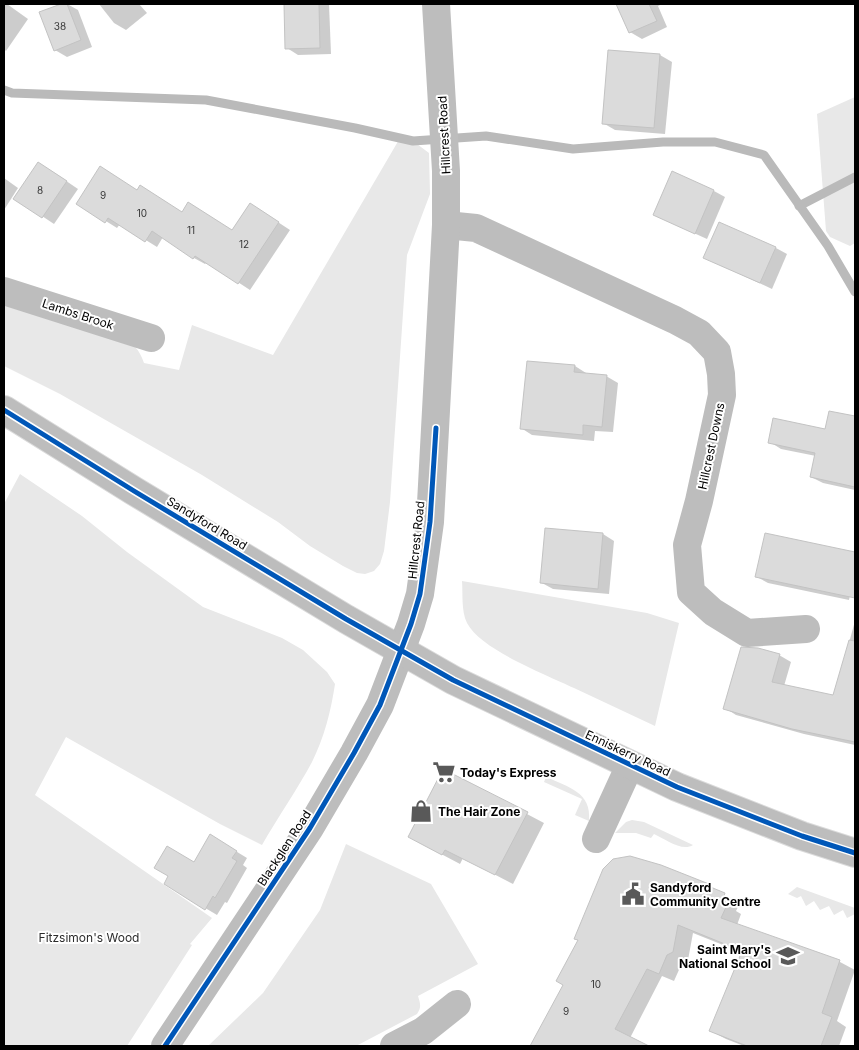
<svg xmlns="http://www.w3.org/2000/svg" width="859" height="1050" font-family="Inter,sans-serif">
<rect width="100%" height="100%" fill="#fff"/>
<g fill="#e8e8e8">
<polygon points="855,97 855,243 850,246 830,237 826,231 817,114"/>
<path d="M400 138 413 141 429 153 430 194 407 255 390 502 384 551 380 564 374 571 365 574 357 573 343 566 310 546 278 522 202 475 60 394 4 366V305L120 338C134 343 139 349 144 363L179 370 192 325 273 355Z"/>
<path d="M20 474 82 516 127 552 203 607 282 638 303 650 327 672 335 684C331 711 324 738 312 762 297 790 278 817 262 845L220 824 66 737 35 795 212 918 190 944 192 945 127 1046H4V504Z"/>
<path d="M462 581 647 613 679 623 655 726C628 713 601 701 574 688 547 675 481 650 467 623 461 611 463 593 462 581Z"/>
<path d="M546 777C568 787 592 792 589 821L575 815 582 799 544 782Z"/>
<path d="M632 820 644 822 693 845C682 852 665 839 654 834L651 838 636 833H615L626 822Z"/>
<path d="M346 844 431 884 478 964 418 996C420 1003 422 1007 417 1014L356 1046H208L263 993 320 910Z"/>
<polygon points="797,887 855,908 855,914 847,918 843,910 834,915 829,906 820,910 814,901 806,906 801,896 797,898 788,894"/>
</g>
<g fill="#0003">
<polygon points="4,4 7,4 28,19 6,51 4,49"/>
<polygon points="64,4 67,4 78,10 92,47 67,57 55,50 41,13"/>
<polygon points="99,4 139,4 147,13 126,30 114,23"/>
<polygon points="285,4 329,4 331,54 298,55 287,48"/>
<polygon points="617,4 662,4 658,6 667,27 642,39 630,32"/>
<polygon points="609,51 660,55 672,62 665,134 615,130 603,123"/>
<polygon points="50,170 78,189 54,224 15,198"/>
<polygon points="4,178 18,188 4,210"/>
<polygon points="137,191 182,213 233,231 261,211 290,230 250,290 207,262 205,264 194,258 163,237 157,247 120,224 117,228 77,203"/>
<polygon points="714,191 725,197 707,239 654,215"/>
<polygon points="776,248 787,254 772,289 705,258"/>
<polygon points="528,362 575,366 586,373 586,374 606,376 618,383 613,432 595,431 594,441 532,435 521,428"/>
<polygon points="855,417 855,490 823,483 811,477 816,456 781,449 770,442 826,430"/>
<polygon points="603,534 614,541 609,594 553,589 542,583"/>
<polygon points="847,551 855,556 855,571 849,600 768,583 757,577"/>
<polygon points="855,621 855,745 804,734 736,715 725,708 779,655 791,662 784,686 834,697"/>
<polygon points="444,770 544,823 513,884 463,858 460,864 426,846"/>
<polygon points="211,836 247,858 243,865 247,868 227,903 225,902 217,915 165,884 194,863"/>
<polygon points="708,886 740,903 736,911 741,914 737,925 840,962 855,970 837,1021 846,1027 839,1046 744,1046 726,1039 711,1031 743,953 693,933 688,960 682,963 674,981 662,976 630,1038 636,1042 634,1046 531,1046 564,985"/>
</g>
<g fill="none" stroke-linecap="round" stroke-linejoin="round">
<g stroke="#bababa" stroke-width="9">
<polyline points="4,90 12,93 206,100 355,128 413,141 486,136 573,149 663,142 715,142 764,155 828,246 855,292"/>
<polyline points="799,206 855,177"/>
</g>
</g>
<g fill="#dbdbdb" stroke="#c3c3c3">
<polygon points="61,4 67,4 81,40 54,51 39,12"/>
<polygon points="284,4 319,4 320,48 285,49"/>
<polygon points="616,4 649,4 657,21 629,33"/>
<polygon points="608,50 660,54 654,128 602,124"/>
<polygon points="38,162 67,181 42,218 13,199"/>
<polygon points="100,166 137,190 140,185 182,212 188,202 232,230 250,203 279,222 238,284 195,256 193,259 152,231 145,242 108,218 105,223 76,204"/>
<polygon points="672,171 714,190 695,234 653,215"/>
<polygon points="719,222 776,247 760,283 703,258"/>
<polygon points="527,361 575,365 574,372 607,375 602,427 583,425 583,435 520,429"/>
<polygon points="829,411 855,416 855,487 810,477 815,453 768,443 773,418 825,429"/>
<polygon points="545,528 603,533 598,589 540,583"/>
<polygon points="765,533 855,552 855,598 755,577"/>
<polygon points="849,640 855,641 855,742 792,729 723,709 741,647 758,648 780,654 772,682 833,695"/>
<polygon points="443,769 528,812 495,875 445,850 442,855 408,837"/>
<polygon points="210,834 237,851 232,858 237,861 215,898 213,896 205,910 164,884 168,876 154,868 167,846 194,862"/>
<polygon points="630,856 661,865 709,884 708,886 725,893 722,902 727,905 721,918 840,960 822,1013 832,1017 821,1046 747,1046 709,1031 742,951 678,925 673,952 667,955 659,974 647,969 615,1029 649,1046 530,1046 563,985 556,981 578,940 574,939 603,869 613,859"/>
</g>
<g fill="none" stroke-linecap="round" stroke-linejoin="round">
<defs>
<polyline id="major" points="4,410 134,491 346,619 453,680 677,787 802,836 855,853"/>
</defs>
<use href="#major" stroke="#dbdbdb" stroke-width="30"/>
<g stroke="#bdbdbd" stroke-width="28">
<polyline points="446,225 476,228 675,320 699,333 717,352 721,374 722,395 699,501 687,545 691,592 713,612 747,633 806,629"/>
<polyline points="4,291 151,338"/>
<polyline points="596,839 630,765"/>
<polyline points="165,1046 310,828 354,753 380,705 411,624 420,594 430,522 446,225 446,171 436,4"/>
<polyline points="394,1046 423,1031 457,1004"/>
</g>
<use href="#major" stroke="#bdbdbd" stroke-width="28"/>
<defs>
<g id="cycleway">
<polyline points="4,410 134,491 346,619 453,680 677,787 802,836 855,853"/>
<polyline points="165,1046 310,828 354,753 380,705 411,624 420,594 430,522 436,428"/>
</g>
</defs>
<use href="#cycleway" stroke="#fff" stroke-width="8"/>
<use href="#cycleway" stroke="#0057b8" stroke-width="5"/>
</g>
<defs>
<symbol id="supermarket-bare" viewBox="-9 -9 18 18"><path d="M-6-5.5h2.5l.6 2H6L4.5 2H-2.5L-4.4-4H-6ZM-1.5 3.2a1.3 1.3 0 1 0 .1 0ZM3 3.2a1.3 1.3 0 1 0 .1 0Z" fill="#595959" stroke="#fff" stroke-width="2.5" paint-order="stroke"/></symbol>
<symbol id="shop-bare" viewBox="-9 -9 18 18"><path d="M-5-2.5h2.3a2.7 3.5 0 0 1 5.4 0H5L5.5 6h-11ZM-1.5-2.5h3a1.5 2.3 0 0 0-3 0Z" fill="#595959" stroke="#fff" stroke-width="2.5" paint-order="stroke"/></symbol>
<symbol id="civic-bare" viewBox="-9 -9 18 18"><path d="M-.6-6.5H3V-4.5H.6V-3L4-1V1h2V6H-6V1h2V-1L-.6-3ZM-1.2 2.5V6h2.4V2.5Z" fill="#595959" stroke="#fff" stroke-width="2.5" paint-order="stroke"/></symbol>
<symbol id="school-bare" viewBox="-9 -9 18 18"><path d="M0-5L7-2L0 1L-7-2ZM-4 1L0 2.5L4 1V4Q0 6-4 4Z" fill="#595959" stroke="#fff" stroke-width="2.5" paint-order="stroke"/></symbol>
</defs>
<g fill-rule="evenodd">
<use href="#supermarket-bare" x="428" y="756" width="32" height="32"/>
<use href="#shop-bare" x="405" y="795" width="32" height="32"/>
<use href="#civic-bare" x="617" y="878" width="32" height="32"/>
<use href="#school-bare" x="772" y="940" width="32" height="32"/>
</g>
<g text-anchor="middle" dominant-baseline="central" stroke-width="4" stroke-linejoin="round" paint-order="stroke">
<g font-size="10" fill="#373737">
<text x="60" y="26">38</text>
<text x="40" y="190">8</text>
<text x="103" y="195">9</text>
<text x="142" y="213">10</text>
<text x="191" y="230">11</text>
<text x="244" y="244">12</text>
<text x="596" y="984">10</text>
<text x="566" y="1011">9</text>
</g>
<g font-size="12" fill="#000" stroke="#fff">
<text transform="translate(444 135) rotate(-93)">Hillcrest Road</text>
<text transform="translate(78 314) rotate(18)">Lambs Brook</text>
<text transform="translate(711 446) rotate(-78)">Hillcrest Downs</text>
<text transform="translate(207 523) rotate(31)">Sandyford Road</text>
<text transform="translate(416 540) rotate(-84)">Hillcrest Road</text>
<text transform="translate(628 753) rotate(25)">Enniskerry Road</text>
<text transform="translate(284 848) rotate(-57)">Blackglen Road</text>
</g>
<g font-size="12" font-weight="bold" fill="#000" stroke="#fff" text-anchor="start">
<text x="460" y="772">Today's Express</text>
<text x="438" y="811">The Hair Zone</text>
<text x="650" y="887">Sandyford<tspan x="650" dy="14">Community Centre</tspan></text>
<text x="771" y="949" text-anchor="end">Saint Mary's<tspan x="771" dy="14">National School</tspan></text>
</g>
<g font-size="12" fill="#2c2c2c" stroke="#fff">
<text x="89" y="937">Fitzsimon's Wood</text>
</g>
</g>
<rect width="859" height="1050" fill="none" stroke="#000000" stroke-width="10"/>
</svg>
